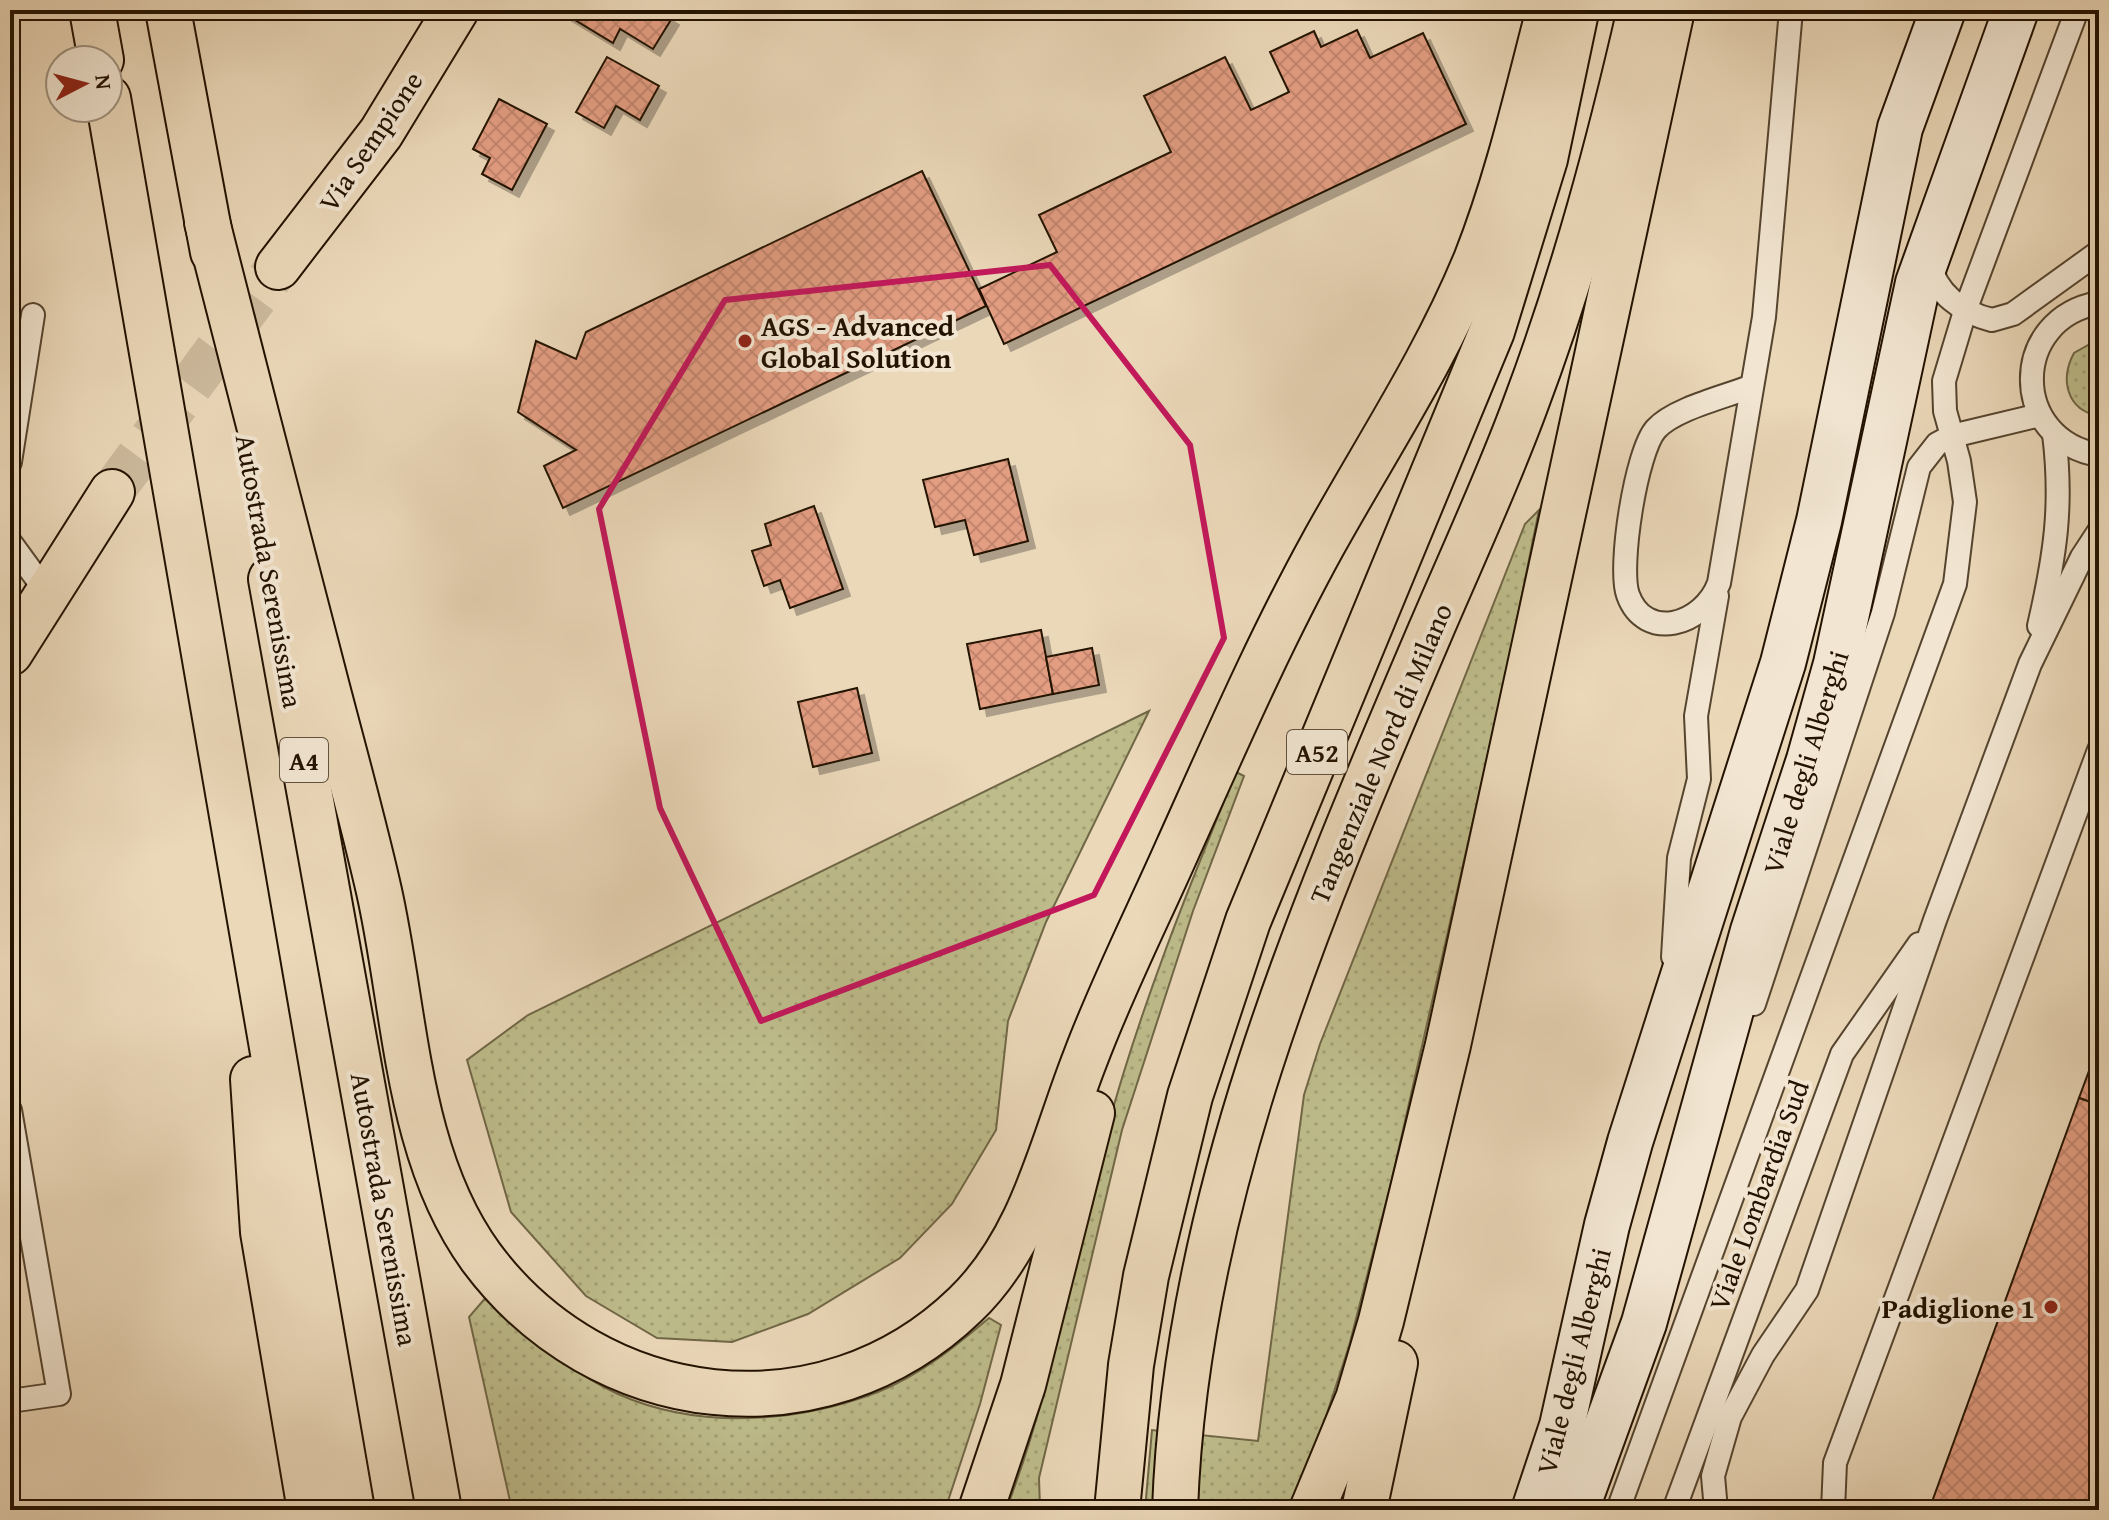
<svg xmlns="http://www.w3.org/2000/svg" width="2109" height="1520" font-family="'Gentium Book Plus',serif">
<defs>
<pattern id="grass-dots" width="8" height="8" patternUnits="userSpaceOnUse" patternTransform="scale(2)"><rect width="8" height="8" fill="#bebc8b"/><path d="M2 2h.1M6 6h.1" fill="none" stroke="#a3a176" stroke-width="1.8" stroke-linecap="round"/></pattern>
<pattern id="building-cross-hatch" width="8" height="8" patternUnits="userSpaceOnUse" patternTransform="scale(2)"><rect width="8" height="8" fill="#e39d82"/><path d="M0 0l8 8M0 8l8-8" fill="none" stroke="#c2866e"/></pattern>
<filter id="shadow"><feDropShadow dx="7" dy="7" stdDeviation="0" flood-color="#0004"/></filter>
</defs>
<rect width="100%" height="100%" fill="#ebd8b9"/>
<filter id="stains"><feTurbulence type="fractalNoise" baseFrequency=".0025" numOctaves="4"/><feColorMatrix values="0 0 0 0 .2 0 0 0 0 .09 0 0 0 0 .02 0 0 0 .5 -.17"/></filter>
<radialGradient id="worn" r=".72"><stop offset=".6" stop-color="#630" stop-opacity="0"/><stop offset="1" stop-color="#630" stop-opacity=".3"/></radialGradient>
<g fill="url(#grass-dots)" stroke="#706746" stroke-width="2">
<path d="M2099 339V416C2066 410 2060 379 2074 353Z"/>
<polygon points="1539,510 1504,684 1391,1183 1349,1346 1312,1459 1286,1510 1145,1510 1152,1430 1258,1441 1304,1095 1320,1044 1525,524"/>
<polygon points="1149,711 1046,922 1008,1021 996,1130 952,1204 900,1258 808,1314 732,1342 657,1338 586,1296 511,1212 467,1060 528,1015"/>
<path d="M1236 772 1244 776 1193 911 1122 1130 1039 1478 1040 1508 1087 1510H1006C1053 1388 1074 1257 1107 1130 1140 1008 1188 889 1236 772Z"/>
<path d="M488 1295C528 1330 568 1372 618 1394 699 1430 796 1423 878 1392 919 1376 956 1346 989 1318L1001 1325 980 1404 945 1510H512L469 1317Z"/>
</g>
<g fill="url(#building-cross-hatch)" stroke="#231200" stroke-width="2" filter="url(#shadow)">
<polygon points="563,10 659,10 672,18 653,49 620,29 613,43 562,12"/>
<polygon points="1357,30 1370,58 1423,33 1466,124 1004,344 979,289 1057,252 1039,215 1171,152 1144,96 1225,57 1251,110 1289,92 1270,52 1314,31 1321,47"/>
<polygon points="607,57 659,86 640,120 616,106 604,128 576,112"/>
<polygon points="499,99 547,124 512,190 482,174 490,158 473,149"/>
<polygon points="922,171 986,306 563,508 544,466 576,450 518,412 536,341 576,359 586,332"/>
<polygon points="1008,459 1028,541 974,555 965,520 935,527 923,480"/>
<polygon points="814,506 843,589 790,608 780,580 764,586 752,551 771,545 765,524"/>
<polygon points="1041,630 1053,694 980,709 967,644"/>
<polygon points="1092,648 1099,685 1053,694 1046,657"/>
<polygon points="857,688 872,753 813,767 798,702"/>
<polygon points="2099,1044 2099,1105 2079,1098"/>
<polygon points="2079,1098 2099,1105 2099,1510 1929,1510"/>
</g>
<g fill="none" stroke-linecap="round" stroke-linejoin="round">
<polyline stroke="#cdba9d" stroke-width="44" stroke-dasharray="44 22" stroke-linecap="butt" points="112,492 278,267"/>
<defs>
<g id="lane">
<path d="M1930 262C1934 293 1963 313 1992 320L2013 314 2099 252"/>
<path d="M2099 303C2010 318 2009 440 2099 455"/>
<path d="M1750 387C1724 397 1674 409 1656 429 1636 451 1618 568 1628 595 1645 642 1703 626 1719 583L1764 317 1791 10"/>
<polyline points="10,462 33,315"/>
<polyline points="10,542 48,594"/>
<path d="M2039 626C2055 556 2063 506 2054 434"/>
<polyline points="1673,957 1679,858 1699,779 1696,716 1717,596"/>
<polyline points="1754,1004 1883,613 1919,467 1937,444 1952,436 2040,415"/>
<polyline points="10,1110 59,1394 10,1401"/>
<polyline points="1618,1510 1955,584 1965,502 1959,461 1945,411 1944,381 1966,308 2077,10"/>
<polyline points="1674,1510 1842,1054 1919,944"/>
<polyline points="1716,1510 1713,1476 1730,1417 1763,1355 1807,1290 1935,920 2030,664 2082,557 2099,531"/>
<polyline points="1833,1510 1835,1463 2099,750"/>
</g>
<g id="secondary">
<polyline points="1534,1510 1562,1426 1607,1225 1630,1142 1783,663 1819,521 1900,128 1943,10"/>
<polyline points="1576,1510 1644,1323 1753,931 1809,760 1836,664 1918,283 2016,10"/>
</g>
<g id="primary">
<polyline points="278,267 381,133 456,10"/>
<polyline points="10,653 112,492"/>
</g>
<g id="highway">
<polyline points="92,10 101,60"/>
<polyline points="168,10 213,252"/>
<polyline points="108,98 352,1510"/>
<path d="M207 222C245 371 283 519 322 668 341 742 362 816 379 891 406 1011 406 1154 481 1257 598 1415 822 1443 965 1305 1033 1240 1052 1143 1085 1059 1112 987 1147 918 1178 848 1224 746 1269 642 1323 544 1375 450 1435 360 1476 260 1508 179 1527 94 1549 10"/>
<polyline points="271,579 439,1510"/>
<polyline points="253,1079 263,1232 310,1510"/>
<polyline points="981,1510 1023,1385 1092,1113"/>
<polyline points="1117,1510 1131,1365 1146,1276 1190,1096 1248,921 1492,331 1545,159 1576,12"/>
<path d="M1175 1510C1186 1200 1310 913 1430 632 1462 557 1497 482 1525 406 1574 276 1609 145 1640 10"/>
<polyline points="1312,1510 1358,1399 1381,1321 1448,1045 1672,10"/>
<polyline points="1364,1510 1395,1363"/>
</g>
</defs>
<use href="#lane" stroke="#55442e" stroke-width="26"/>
<use href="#secondary" stroke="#231200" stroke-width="48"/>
<use href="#primary" stroke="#231200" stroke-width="48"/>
<use href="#highway" stroke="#231200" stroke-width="48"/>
<use href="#lane" stroke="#f2e6d2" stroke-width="22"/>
<use href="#secondary" stroke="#f2e6d2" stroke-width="44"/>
<use href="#primary" stroke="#ebd8b9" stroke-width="44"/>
<use href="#highway" stroke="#ebd8b9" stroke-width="44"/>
</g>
<path fill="none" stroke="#c2185b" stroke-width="6" stroke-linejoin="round" d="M1050 265 1190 445 1224 638 1094 895 761 1021 660 808 599 509 725 300Z"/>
<g fill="#8f2418" stroke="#f2e6d2" stroke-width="3">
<circle cx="745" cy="341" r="8"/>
<circle cx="2051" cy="1307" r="8"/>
</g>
<g text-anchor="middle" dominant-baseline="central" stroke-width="8" stroke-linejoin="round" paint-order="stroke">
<g fill="#f2e6d2" stroke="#61523f" stroke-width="2">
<rect x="1287" y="730" width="60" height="44" rx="6"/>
<rect x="280" y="738" width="48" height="44" rx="6"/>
</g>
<g font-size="26" font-weight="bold" fill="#231200">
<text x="1317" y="752">A52</text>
<text x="304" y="760">A4</text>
</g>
<g font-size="28" fill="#231200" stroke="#f2e6d2">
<text transform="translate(370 141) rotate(-56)">Via Sempione</text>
<text transform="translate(270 571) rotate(80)">Autostrada Serenissima</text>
<text transform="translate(1380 753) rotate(-67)">Tangenziale Nord di Milano</text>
<text transform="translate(1805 762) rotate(-73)">Viale degli Alberghi</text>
<text transform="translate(1758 1195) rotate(-70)">Viale Lombardia Sud</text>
<text transform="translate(385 1209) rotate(80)">Autostrada Serenissima</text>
<text transform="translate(1573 1361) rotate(-76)">Viale degli Alberghi</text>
</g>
<g font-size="28" font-weight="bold" fill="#231200" stroke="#f2e6d2" text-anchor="start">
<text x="761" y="325">AGS - Advanced<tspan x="761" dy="32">Global Solution</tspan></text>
<text x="2035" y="1307" text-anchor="end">Padiglione 1</text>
</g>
</g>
<rect width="2109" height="1520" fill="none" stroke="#ebd8b9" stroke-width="40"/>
<rect x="12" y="12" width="2085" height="1496" fill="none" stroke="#231200" stroke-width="4"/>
<rect x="20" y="20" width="2069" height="1480" fill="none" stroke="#231200" stroke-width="2"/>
<g transform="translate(84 84) rotate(84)"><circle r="38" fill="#f2e6d2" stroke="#9f917e" stroke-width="2"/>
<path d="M0-6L14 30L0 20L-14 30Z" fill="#8f2418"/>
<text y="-12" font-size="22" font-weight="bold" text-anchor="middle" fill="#231200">N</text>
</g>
<rect width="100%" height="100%" filter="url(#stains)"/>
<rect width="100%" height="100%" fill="url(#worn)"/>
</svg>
